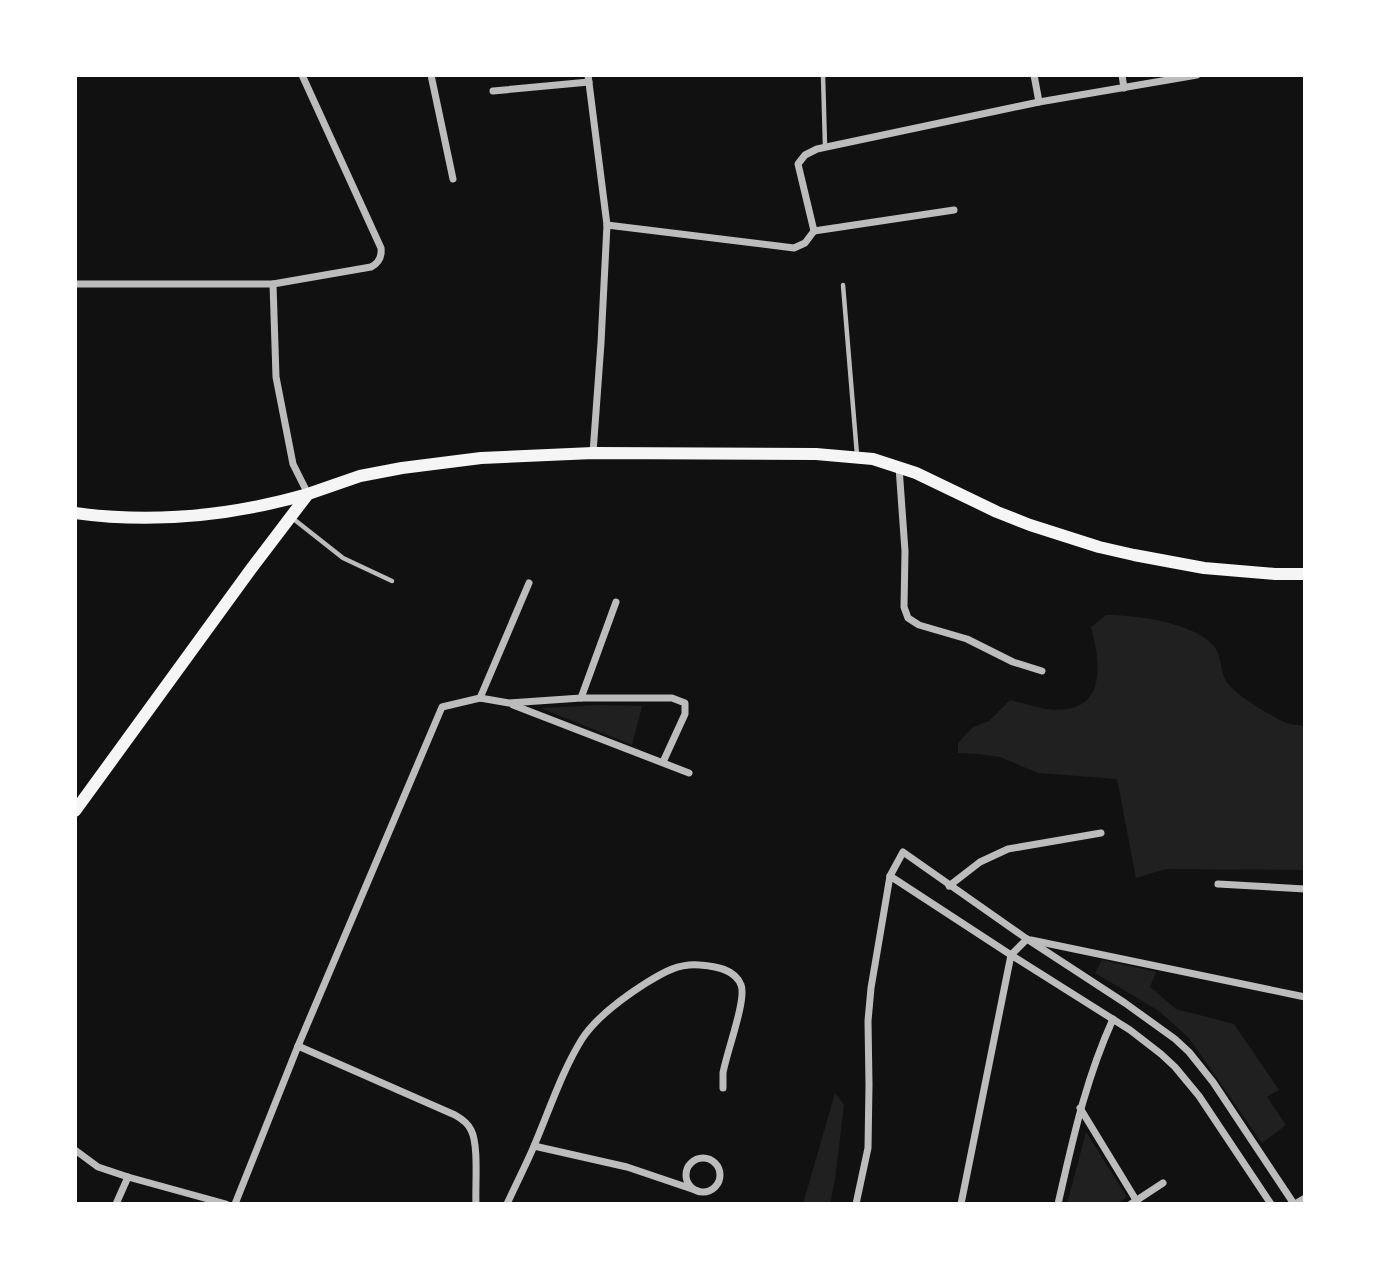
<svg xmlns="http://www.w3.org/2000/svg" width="1380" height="1279" font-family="'Asap Condensed',sans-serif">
<rect width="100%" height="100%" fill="#111"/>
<g fill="#202020">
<path d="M1106 615C1135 615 1193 622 1214 646 1222 656 1220 671 1226 681 1235 695 1268 714 1284 722 1290 725 1298 725 1305 726V870L1166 869 1136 878 1117 779 1038 773 1000 757 978 754 958 753V743L973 727 989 721 1010 700C1023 703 1035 707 1047 709 1106 717 1102 666 1091 627Z"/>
<polygon points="599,705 642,706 632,745 541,708"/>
<polygon points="1102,960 1156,972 1150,987 1176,1009 1234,1024 1279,1090 1267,1097 1286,1125 1262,1143 1189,1038 1159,1011 1095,973"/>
<polygon points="835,1093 844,1105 835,1179 830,1204 803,1204"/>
<polygon points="1086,1132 1127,1197 1117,1204 1067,1204"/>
</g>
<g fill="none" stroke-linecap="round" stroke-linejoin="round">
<g stroke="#bcbcbc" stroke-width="4.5">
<polyline points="823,75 825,146"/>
<polyline points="843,285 857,455"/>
<polyline points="291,517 343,558 392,581"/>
</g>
<g stroke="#bcbcbc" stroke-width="7">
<polyline points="431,75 453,179"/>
<polyline points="588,75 607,225 601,343 593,453"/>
<polyline points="1034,75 1039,102"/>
<polyline points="1122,75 1124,88"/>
<polyline points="493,91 589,82"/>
<polyline points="607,225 794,248 805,243 814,231 798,164 805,155 817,149 1039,102 1197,75"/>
<polyline points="814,231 954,210"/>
<path d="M75 284H273L371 267C379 263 382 257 381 248L302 75"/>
<polyline points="273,284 276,377 293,464 308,494"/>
<polyline points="899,467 905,551 904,607 908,618 919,625 967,639 1013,662 1042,671"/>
<polyline points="480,698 529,583"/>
<polyline points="581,698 616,602"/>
<polyline points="513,705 689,773"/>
<polyline points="890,876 1011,955 1130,1030 1161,1054 1175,1067 1199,1096 1271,1204"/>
<polyline points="1218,884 1305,889"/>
<polyline points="949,886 980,862 1008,849 1101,833"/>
<polyline points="1031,940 1305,997"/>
<path d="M298 1046 455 1115C462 1119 468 1123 471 1130 479 1145 475 1186 476 1204"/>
<polyline points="1080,1108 1136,1200"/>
<polyline points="534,1146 627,1167 698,1191"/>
<polyline points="75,1150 98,1167 128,1177 226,1204"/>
<circle cx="703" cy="1175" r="17"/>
<polyline points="116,1204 128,1177"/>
<polyline points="235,1204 298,1046 442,707 480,698 509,703 581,698 672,698 685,703 685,714 663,762"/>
<path d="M507 1204C516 1184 526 1165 534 1146 549 1111 562 1071 582 1039 597 1016 624 997 646 983 664 972 679 963 700 965 715 966 735 969 741 985 747 999 726 1054 723 1073 723 1078 723 1083 723 1088"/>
<polyline points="856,1204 868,1148 869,1085 868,1021 871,988 890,876 903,852 1027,939 1125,1003 1175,1039 1189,1052 1213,1082 1294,1204"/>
<polyline points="961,1204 1011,955 1027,939"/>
<path d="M1058 1204C1073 1139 1085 1081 1113 1019"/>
<polyline points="1131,1204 1163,1183"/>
<polyline points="1295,1204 1305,1198"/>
</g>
<path stroke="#f5f5f5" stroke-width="12" d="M75 513C155 524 231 516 308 494"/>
<polyline stroke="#f5f5f5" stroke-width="12" points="75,811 251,569 308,494 360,476 402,468 481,458 593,453 816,454 873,459 916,473 997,512 1030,525 1099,547 1134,555 1204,568 1275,574 1305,574"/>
</g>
<rect width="1380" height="1279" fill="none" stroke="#ffffff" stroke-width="154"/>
</svg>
